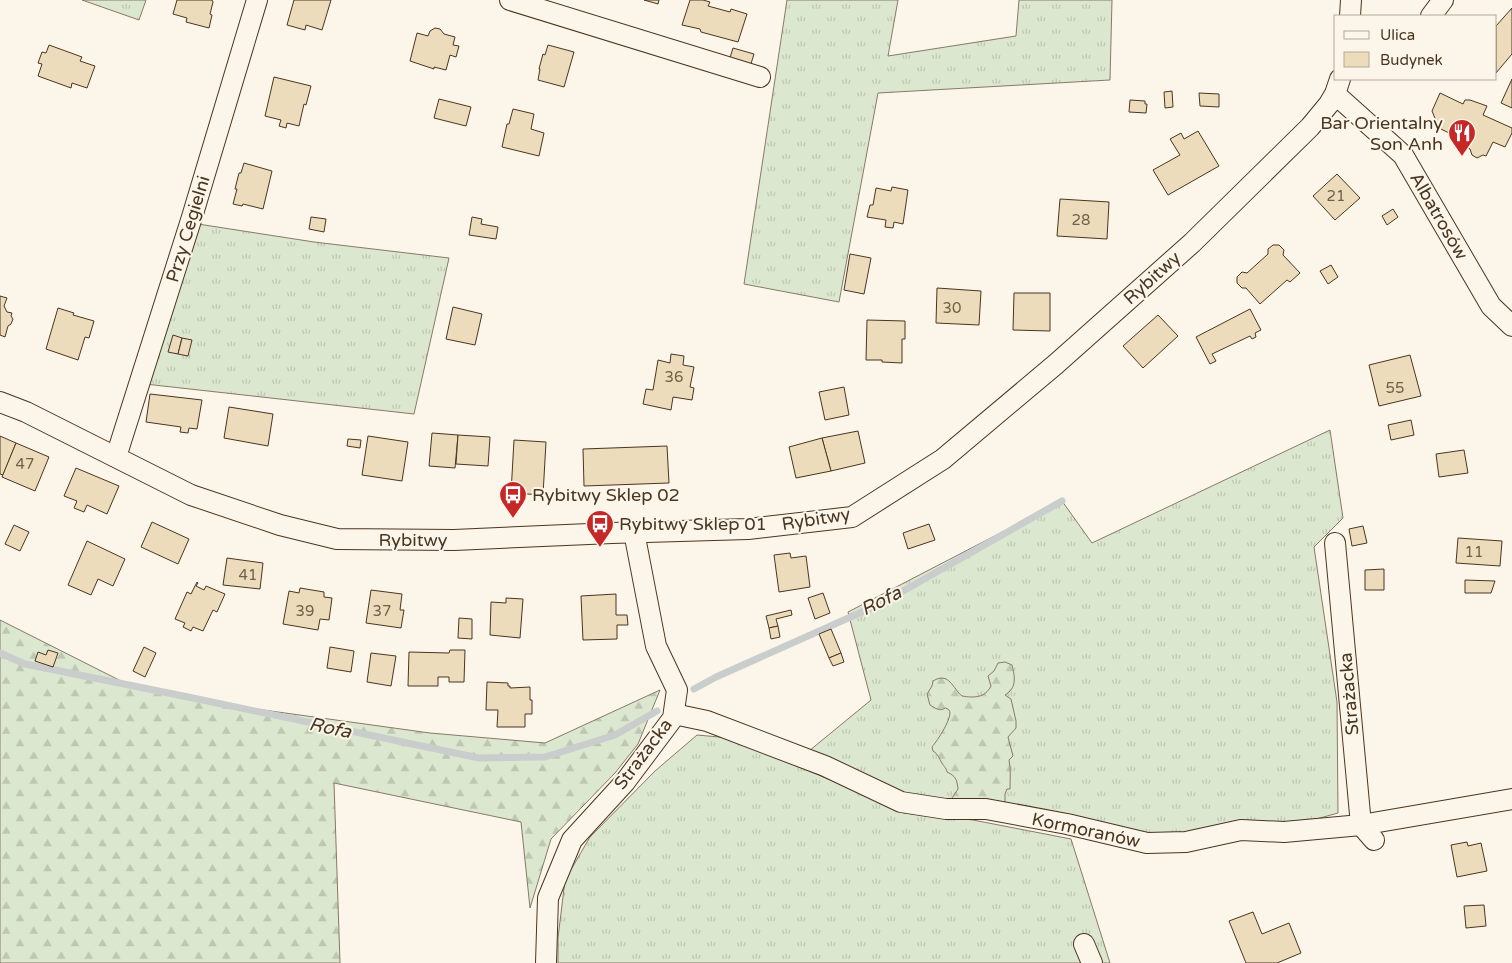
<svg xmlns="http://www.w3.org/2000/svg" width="1512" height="963" font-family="'Varela Round',sans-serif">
<defs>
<pattern id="grass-tufts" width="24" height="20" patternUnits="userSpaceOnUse" patternTransform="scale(1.25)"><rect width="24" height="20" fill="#dce7d0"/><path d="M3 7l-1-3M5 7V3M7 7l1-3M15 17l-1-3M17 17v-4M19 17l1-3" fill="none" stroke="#bec7b2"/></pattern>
<pattern id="forest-firs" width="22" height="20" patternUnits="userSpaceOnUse" patternTransform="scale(1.25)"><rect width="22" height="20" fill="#dce7d0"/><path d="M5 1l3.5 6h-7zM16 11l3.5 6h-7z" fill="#bec7b2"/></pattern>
</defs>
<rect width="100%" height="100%" fill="#fbf6e9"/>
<g fill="url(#grass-tufts)" stroke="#887966">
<polygon points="82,0 146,0 139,20"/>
<polygon points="787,0 898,0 888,56 1016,36 1019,0 1112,0 1110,80 878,93 839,302 744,284"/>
<polygon points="198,224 314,242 449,258 414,414 145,384"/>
<polygon points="1330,430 1343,518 1314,547 1337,702 1338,813 1291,826 1187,835 1142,836 899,796 809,751 871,700 848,612 1062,501 1092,543"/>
<polygon points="697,735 730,738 864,794 904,813 973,820 1071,839 1110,963 558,963 558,938 565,880 590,837 655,771"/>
</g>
<g fill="url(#forest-firs)" stroke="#887966">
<polygon points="0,620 127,684 227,705 430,733 545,743 660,690 638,744 615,773 551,839 530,908 521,822 334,783 340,963 0,963"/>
<path d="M1005 662 1012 665C1015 677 1017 688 1005 695L1011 699 1016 721V728L1008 737 1013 756 1009 760C1011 770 1010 779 1010 789H1007L1005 794V804H951L952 798 958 789C957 780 956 776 947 772 946 767 944 767 942 763 938 757 939 755 933 751L932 747C937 741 954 716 949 710 948 709 946 708 945 708 940 712 935 708 930 705L927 694 932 686 933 681C949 671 953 689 962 696 974 698 985 698 991 686L988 676 994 671 998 663Z"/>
</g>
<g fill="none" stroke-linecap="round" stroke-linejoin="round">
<g stroke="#c9cecd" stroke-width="7">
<polyline points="0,653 25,664 193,698 479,758 545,757 615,735 657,711"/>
<polyline points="694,689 716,677 882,603 1062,501"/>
</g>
</g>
<g fill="#ecdcbc" stroke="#4a3520">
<polygon points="177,0 212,0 213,2 210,14 212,15 209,28 186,22 187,18 173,14"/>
<polygon points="294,0 331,0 322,30 306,25 305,30 287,25"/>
<polygon points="644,0 659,0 658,4"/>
<polygon points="690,0 703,0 710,2 708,6 730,12 731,9 747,14 738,42 701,32 700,29 682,25"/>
<polygon points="1512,8 1512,54 1496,73 1496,26"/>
<polygon points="435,28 440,29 444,34 455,37 453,45 459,46 456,57 450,55 446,70 434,67 434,69 410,61 417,33 428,36 430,31"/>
<polygon points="49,45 82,57 80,61 95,66 87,88 72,83 71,88 38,76 42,64 38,63 42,52 46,53"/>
<polygon points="548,45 574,52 564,87 538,80 540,69 539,69 543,54 545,55"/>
<polygon points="733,48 754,54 750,67 729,61"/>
<polygon points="274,77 311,86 306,105 304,104 299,126 287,123 286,128 279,126 281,120 265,116"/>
<polygon points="1512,79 1512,108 1501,103"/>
<polygon points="1172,91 1173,107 1165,108 1164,92"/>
<polygon points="1199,93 1219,94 1219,107 1200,106"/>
<polygon points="1440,93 1463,104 1465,100 1470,100 1487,106 1483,115 1512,128 1512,133 1505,147 1493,142 1486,156 1483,155 1477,158 1472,155 1470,149 1453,141 1455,136 1439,128 1432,111"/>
<polygon points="439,99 471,107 466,126 434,118"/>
<polygon points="1130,100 1145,101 1145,104 1147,104 1146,113 1129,112"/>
<polygon points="513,109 534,114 531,129 544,133 539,156 502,147 507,124 509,124"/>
<polygon points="1198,131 1219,166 1168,195 1153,170 1180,155 1170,139 1181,133 1184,139"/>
<polygon points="244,163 272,171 263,209 243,204 242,206 233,204 237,189 235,189 239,173 241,173"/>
<polygon points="1337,174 1360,198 1335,220 1313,196"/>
<polygon points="892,187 908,190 903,224 894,222 893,228 885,227 886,220 867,217 870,205 873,205 876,188 891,191"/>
<polygon points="1060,199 1109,202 1107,239 1057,236"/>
<polygon points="1393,209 1398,217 1387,225 1382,216"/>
<polygon points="311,217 326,219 324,232 309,229"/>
<polygon points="472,217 482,219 481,224 498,227 496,239 469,235"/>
<polygon points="1273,245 1279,245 1284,250 1283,255 1300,273 1290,282 1287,280 1260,304 1246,288 1242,288 1237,283 1237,277 1242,272 1247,273 1268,254 1268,249"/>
<polygon points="850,254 871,258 864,294 844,290"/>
<polygon points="1331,265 1338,277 1328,284 1320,271"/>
<polygon points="937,288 981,291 979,325 936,323"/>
<polygon points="1014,293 1050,293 1050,331 1013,330"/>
<polygon points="0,296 7,298 4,306 7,312 12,313 11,316 13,319 11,324 8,326 5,337 0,335"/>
<polygon points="453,307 482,314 475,345 446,339"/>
<polygon points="58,308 74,313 73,315 94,321 89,338 85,337 78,360 46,349"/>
<polygon points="1250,309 1261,330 1255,333 1256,337 1252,339 1250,336 1212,354 1216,361 1210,364 1196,337"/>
<polygon points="1158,315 1178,336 1143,368 1123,346"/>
<polygon points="867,320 905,321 905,339 902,339 902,363 882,362 882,360 866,360"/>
<polygon points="173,335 182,338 178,354 168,352"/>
<polygon points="182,338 192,340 188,356 178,354"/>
<polygon points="671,354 684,356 683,365 694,367 690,387 694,388 692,400 673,397 671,410 643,404 646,389 653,390 658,360 670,363"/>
<polygon points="1410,355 1421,396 1379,406 1369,365"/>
<polygon points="844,387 849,415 825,420 819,392"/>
<polygon points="150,394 202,400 197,429 189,428 188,433 180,432 181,427 146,422"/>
<polygon points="229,407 273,414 268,446 224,438"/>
<polygon points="1411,420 1414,435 1391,440 1388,425"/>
<polygon points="858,431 865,463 831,471 822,438"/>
<polygon points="432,433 458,435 455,468 429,466"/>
<polygon points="458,435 490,437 488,466 456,464"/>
<polygon points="0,436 16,443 3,475 0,474"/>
<polygon points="368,436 408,442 402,481 362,475"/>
<polygon points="822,438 831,471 796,478 789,447"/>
<polygon points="348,439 361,440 360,448 347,446"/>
<polygon points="514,440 546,442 543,495 511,493"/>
<polygon points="16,443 49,457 35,491 2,477"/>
<polygon points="667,446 669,483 584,486 583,449"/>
<polygon points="1464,450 1468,473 1439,477 1436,454"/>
<polygon points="76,468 119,486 107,514 87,505 84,512 74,508 77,501 64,496"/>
<polygon points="152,522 189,539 178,564 141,547"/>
<polygon points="929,524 935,540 908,549 903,533"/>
<polygon points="14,525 29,532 20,551 5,544"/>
<polygon points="1363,526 1367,543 1352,546 1349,529"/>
<polygon points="1458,538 1502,541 1500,566 1456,563"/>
<polygon points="87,541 125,559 113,586 98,579 91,595 68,585"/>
<polygon points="790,553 791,558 806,556 810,587 779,592 774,555"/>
<polygon points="227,558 263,563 260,589 223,585"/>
<polygon points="1384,569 1384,590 1365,590 1365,570"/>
<polygon points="1465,580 1495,581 1491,593 1465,593"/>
<polygon points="197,582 198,583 196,586 204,590 206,586 225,594 217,612 213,610 203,631 193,627 191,631 183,627 185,623 175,619 187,592 191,594"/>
<polygon points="300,588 324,592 324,597 332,598 329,620 320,619 318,630 283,624 289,591 299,593"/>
<polygon points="371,590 402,594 400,610 404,610 401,628 366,623"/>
<polygon points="823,593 830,613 815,619 808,598"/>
<polygon points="616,594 616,615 627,615 628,625 617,625 617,639 583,640 581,596"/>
<polygon points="506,598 523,599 520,638 490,635 491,602 506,603"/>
<polygon points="791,610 792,615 776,619 778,626 769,628 766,616"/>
<polygon points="459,618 472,619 472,639 458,638"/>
<polygon points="778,626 780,637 771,639 769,628"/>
<polygon points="831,629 841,653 829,658 819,634"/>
<polygon points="144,647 156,653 145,677 133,671"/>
<polygon points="330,647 354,651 351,672 327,668"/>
<polygon points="48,650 58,653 53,667 35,661 38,652 46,655"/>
<polygon points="450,650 465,650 464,682 449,682 449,677 438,677 438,686 408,686 409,652 449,653"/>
<polygon points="371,653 396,656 391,686 367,682"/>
<polygon points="841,653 844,662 833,666 829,658"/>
<polygon points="487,682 508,683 508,686 510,686 510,688 530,687 530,700 532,700 532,714 525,714 525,727 497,727 498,710 486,710"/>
<polygon points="1467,842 1468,846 1481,843 1487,871 1457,877 1451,845"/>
<polygon points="1484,905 1486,926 1466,928 1464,906"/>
<polygon points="1253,912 1262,934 1289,923 1301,953 1277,963 1246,963 1229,921"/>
</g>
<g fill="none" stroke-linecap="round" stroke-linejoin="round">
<defs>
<g id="street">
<polyline points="510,0 760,77"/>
<polyline points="1350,16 1351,0"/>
<polyline points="1431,16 1443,0"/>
<polyline points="1335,94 1403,155 1491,306 1512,326"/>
<polyline points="0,402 26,412 191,495 280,525 337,539 454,540 612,533 748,529 852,517 943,459 1056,364 1192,243 1310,127 1329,104 1335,94 1340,79"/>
<polyline points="116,457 192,217 257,0"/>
<polyline points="1335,543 1361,825 1374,840"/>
<polyline points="674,714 707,721 825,766 901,802 946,809 986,809 1067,824 1147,843 1186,842 1241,830 1284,832 1361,825 1512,799"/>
<polyline points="1084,944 1092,963"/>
<polyline points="546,963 548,898 572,840 625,782 673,718 677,690 656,646 634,532"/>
</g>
</defs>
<use href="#street" stroke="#4a3520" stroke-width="22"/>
<use href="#street" stroke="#fbf6e9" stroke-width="20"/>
</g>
<defs>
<symbol id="restaurant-pin" viewBox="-11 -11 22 30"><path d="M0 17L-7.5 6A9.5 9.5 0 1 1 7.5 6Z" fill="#c62828" stroke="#fbf6e9"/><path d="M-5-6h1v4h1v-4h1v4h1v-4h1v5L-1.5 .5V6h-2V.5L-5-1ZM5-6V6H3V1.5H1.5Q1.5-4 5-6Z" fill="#fff"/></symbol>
<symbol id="bus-pin" viewBox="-11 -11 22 30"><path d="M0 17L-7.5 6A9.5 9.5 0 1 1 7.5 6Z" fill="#c62828" stroke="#fbf6e9"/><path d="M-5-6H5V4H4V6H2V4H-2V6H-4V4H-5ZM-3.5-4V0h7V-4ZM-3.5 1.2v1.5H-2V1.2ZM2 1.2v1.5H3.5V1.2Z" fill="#fff"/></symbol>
</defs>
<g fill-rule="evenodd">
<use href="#restaurant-pin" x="1446" y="117" width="32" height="43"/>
<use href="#bus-pin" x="497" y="479" width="32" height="43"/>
<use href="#bus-pin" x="584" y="508" width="32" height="43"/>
</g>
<g text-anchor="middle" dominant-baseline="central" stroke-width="4" stroke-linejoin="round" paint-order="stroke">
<g font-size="15" fill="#725f47">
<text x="1336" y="196">21</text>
<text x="1081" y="220">28</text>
<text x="952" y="308">30</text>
<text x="674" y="377">36</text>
<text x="1395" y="388">55</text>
<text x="25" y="464">47</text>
<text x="1474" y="552">11</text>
<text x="248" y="575">41</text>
<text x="305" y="611">39</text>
<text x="382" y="611">37</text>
</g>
<g font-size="18" fill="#4a3520" stroke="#fbf6e9" text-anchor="start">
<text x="1443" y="123" text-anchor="end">Bar Orientalny<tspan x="1443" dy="21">Son Anh</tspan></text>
<text x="532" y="495">Rybitwy Sklep 02</text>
<text x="619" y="524">Rybitwy Sklep 01</text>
</g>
<g font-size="18" fill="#4a3520" stroke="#fbf6e9">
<text transform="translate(1439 216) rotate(60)">Albatrosów</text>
<text transform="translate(188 229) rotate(-73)">Przy Cegielni</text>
<text transform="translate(1152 278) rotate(-42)">Rybitwy</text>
<text transform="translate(816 519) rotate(-9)">Rybitwy</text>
<text x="413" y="540">Rybitwy</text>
<text transform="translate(1349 694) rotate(-95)">Strażacka</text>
<text transform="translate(643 754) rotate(-53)">Strażacka</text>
<text transform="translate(1086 830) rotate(12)">Kormoranów</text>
</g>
<g font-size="19" font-style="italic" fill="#4a3520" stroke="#fbf6e9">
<text transform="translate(881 601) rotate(-27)">Rofa</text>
<text transform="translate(330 728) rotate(12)">Rofa</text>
</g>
</g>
<rect x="1334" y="15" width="162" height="65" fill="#fbf6e9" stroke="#b4a999"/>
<rect x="1344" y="31" width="25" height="8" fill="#fbf6e9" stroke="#b4a999"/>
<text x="1380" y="40" font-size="15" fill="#4a3520">Ulica</text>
<rect x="1344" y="52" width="25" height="15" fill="#ecdcbc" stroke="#b4a999"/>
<text x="1380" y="65" font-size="15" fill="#4a3520">Budynek</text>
</svg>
